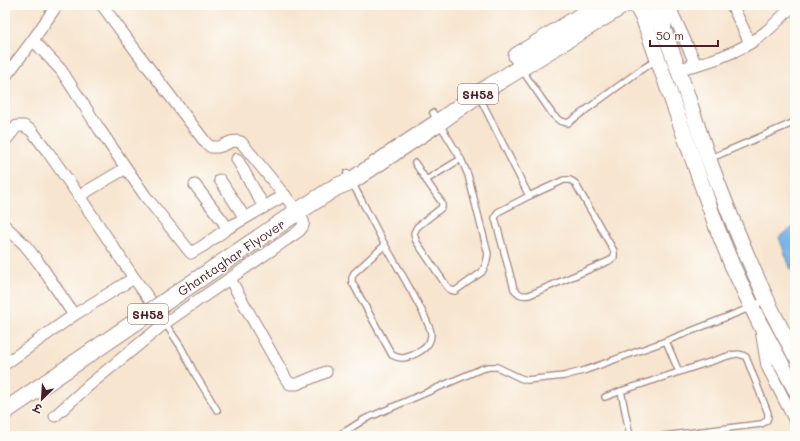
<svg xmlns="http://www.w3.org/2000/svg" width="800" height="441" font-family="Mali,'Playpen Sans Deva',sans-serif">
<rect width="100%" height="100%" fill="#fdfcf7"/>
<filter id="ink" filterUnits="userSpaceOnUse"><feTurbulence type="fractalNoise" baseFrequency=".025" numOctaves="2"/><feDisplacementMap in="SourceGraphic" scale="8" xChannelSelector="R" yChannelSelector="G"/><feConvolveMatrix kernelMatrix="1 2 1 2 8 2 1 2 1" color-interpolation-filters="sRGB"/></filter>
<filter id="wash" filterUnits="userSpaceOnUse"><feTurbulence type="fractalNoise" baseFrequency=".012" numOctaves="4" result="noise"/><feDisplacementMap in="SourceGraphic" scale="16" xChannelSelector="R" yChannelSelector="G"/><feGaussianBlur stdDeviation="0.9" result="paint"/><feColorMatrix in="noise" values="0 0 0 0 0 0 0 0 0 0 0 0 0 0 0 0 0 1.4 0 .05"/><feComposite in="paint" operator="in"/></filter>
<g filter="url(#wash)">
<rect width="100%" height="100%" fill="#f7e5cf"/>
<polygon fill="#77b5ea" stroke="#606a8a" points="795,226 795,272 791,270 779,237"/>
</g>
<g filter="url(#ink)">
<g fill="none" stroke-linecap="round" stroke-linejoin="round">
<defs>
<g id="service">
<polyline points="522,70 553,115 560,121 568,123 642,69 657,60"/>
<polyline points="479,96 529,196"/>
<polyline points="433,113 461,159 468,175 488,254 486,264 482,272 455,291 451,290 448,288 416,241 414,233 417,227 440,209 442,207 442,203 426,180 461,159"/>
<polyline points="709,159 795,122"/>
<polyline points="415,163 426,180"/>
<path d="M347 173C360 197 372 221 385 245 399 269 413 293 425 317 427 323 431 329 431 334 431 345 423 350 415 354 406 358 401 360 392 355L352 282V278L354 273 385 245"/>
<path d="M564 180H570L575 183 614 251V257L609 261 529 295C522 296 519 295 514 289L495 218 498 212 529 196Z"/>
<polyline points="165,323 181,347 195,374 217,410"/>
<polyline points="666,341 679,372"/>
<polyline points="621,391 630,436"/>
<path d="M605 397 621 391 731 355C737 354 740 353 746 357L768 413C768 419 768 421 761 424L663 436"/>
<polyline points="337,436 346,431 365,419 481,369 489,367 497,367 520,378 527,380 564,376 586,370 666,341 752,307 766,299"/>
</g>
<g id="minor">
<polyline points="669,5 696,65"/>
<polyline points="732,5 750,43"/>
<polyline points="33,40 61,70 100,130 146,197 191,253 203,246 228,228 285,195"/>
<path d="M678 69C704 64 738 53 759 37 772 28 783 16 793 5"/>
<polyline points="5,77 33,40 57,5"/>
<polyline points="5,141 17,126 24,126 32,131 48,152 79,196 134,278 159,313"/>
<polyline points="237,159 264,207"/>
<polyline points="220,180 245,218"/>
<polyline points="195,185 228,228"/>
<polyline points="79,196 126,168"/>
<polyline points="5,226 25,245 39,263 74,315"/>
<polyline points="230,279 286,379 290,384 297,384 326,372"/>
<polyline points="761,331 767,366 795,421"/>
<polyline points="5,364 74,315 134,278"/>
<path d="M55 416 88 386 165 323 286 240C291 236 306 229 303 221 302 218 299 215 298 212L241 142C231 139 227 145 218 147 216 147 213 147 211 147L206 143 142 59 102 5"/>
</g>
<g id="secondary">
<polyline points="636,5 644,20 717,228 732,265 759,322 795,389"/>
<path d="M653 5C676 55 690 108 709 160 726 206 745 253 766 298 774 317 785 336 795 355"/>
</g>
<g id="primary">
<polyline points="663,26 662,11 663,5"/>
<polyline points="517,56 599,5"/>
<polyline points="291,216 336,187 351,181 439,122 478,94 623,5"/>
</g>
</defs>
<use href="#service" stroke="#a0827d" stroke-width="8"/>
<use href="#minor" stroke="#a0827d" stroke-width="13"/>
<use href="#secondary" stroke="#a0827d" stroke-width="17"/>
<use href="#primary" stroke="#a0827d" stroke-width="19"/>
<use href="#service" stroke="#fff" stroke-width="5.5"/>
<use href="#minor" stroke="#fff" stroke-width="11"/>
<use href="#secondary" stroke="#fff" stroke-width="15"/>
<use href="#primary" stroke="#fff" stroke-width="17"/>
<defs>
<polyline id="primary-bridge" points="5,411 291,216"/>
</defs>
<use href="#primary-bridge" stroke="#a0827d" stroke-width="19" stroke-linecap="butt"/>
<use href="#primary-bridge" stroke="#fff" stroke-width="17"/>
</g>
</g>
<g text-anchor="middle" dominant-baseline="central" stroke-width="3" stroke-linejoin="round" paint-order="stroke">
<g fill="#fdfcf7" stroke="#806168" stroke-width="1">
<rect x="458" y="84" width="40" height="20" rx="3"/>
<rect x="128" y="304" width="40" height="20" rx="3"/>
</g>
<g font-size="12" font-weight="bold" fill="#4a1f2b">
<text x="478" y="94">SH58</text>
<text x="148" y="314">SH58</text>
</g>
<g font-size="13" fill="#4a1f2b" stroke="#fdfcf7">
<text transform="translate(231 257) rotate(-34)">Ghantaghar Flyover</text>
</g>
</g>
<rect width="800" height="441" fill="none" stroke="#fdfcf7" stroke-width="20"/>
<g transform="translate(42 399) rotate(205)" stroke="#fdfcf7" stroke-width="3" paint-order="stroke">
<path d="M0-3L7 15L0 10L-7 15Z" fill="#4a1f2b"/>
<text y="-6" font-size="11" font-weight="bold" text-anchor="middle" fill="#4a1f2b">उ</text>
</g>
<path d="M650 40v6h68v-6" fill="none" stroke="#4a1f2b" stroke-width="2"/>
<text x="656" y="40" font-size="12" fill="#4a1f2b" stroke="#fdfcf7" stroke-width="3" paint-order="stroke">50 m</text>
</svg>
